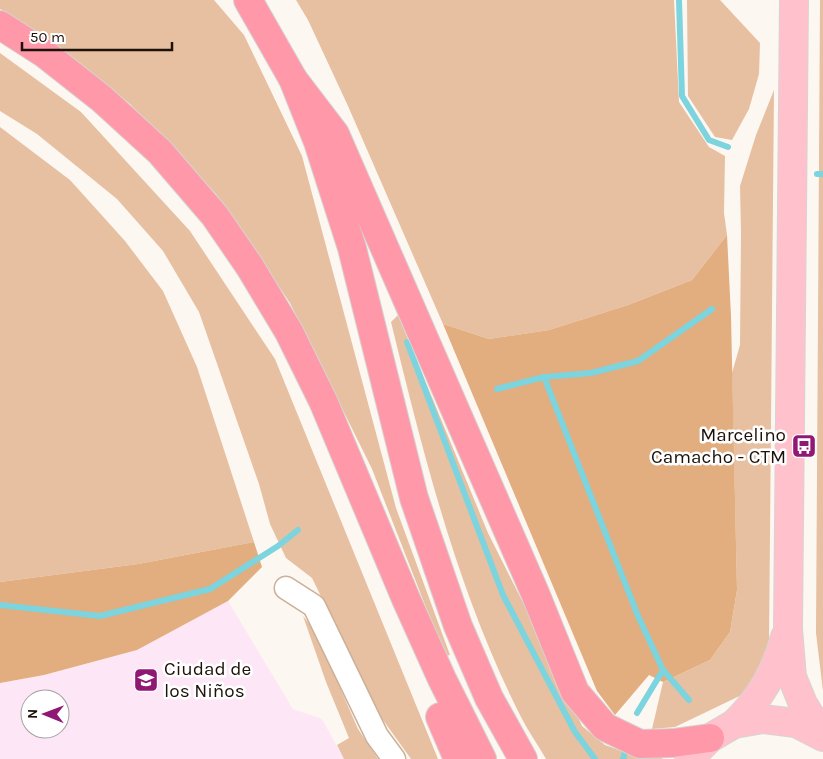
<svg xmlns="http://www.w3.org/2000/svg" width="823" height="759" font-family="Karla,sans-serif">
<rect width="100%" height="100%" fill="#fdf7f2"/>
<path fill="#fde7f6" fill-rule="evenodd" d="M228 601 293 709 322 719 344 759H0V683L44 675 137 650ZM30 699H60V729H30Z"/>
<g fill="#e6c0a1">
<polygon points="0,0 214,0 244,35 302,156 396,508 450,655 445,656 372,469 290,303 216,194 130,104 42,35 0,9"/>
<polygon points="296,0 674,0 679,102 709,147 725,156 724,213 727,235 692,280 628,305 549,330 489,339 443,324 348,106 308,20"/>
<polygon points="687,0 720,0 760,43 759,74 749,109 732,140 715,137 688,96"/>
<polygon points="820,0 823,0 823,691 816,633"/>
<polygon points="0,53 81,112 190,231 275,359 438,759 411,759 378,713 312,578 286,558 270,524 259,484 199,312 163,251 117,199 37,134 0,111"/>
<polygon points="774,90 769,644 765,660 750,691 675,727 652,729 663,682 710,660 730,632 737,590 732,373 740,345 741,232 740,186 756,135"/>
<polygon points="0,127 70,180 125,241 163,291 197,367 254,542 138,564 0,582"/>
<path d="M398 315 488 533 555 666 582 726 605 745 630 754 662 757V759H546C538 745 528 731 521 717 458 593 424 457 391 322Z"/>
<polygon points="303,616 315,631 358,729 378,759 344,759 337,745 349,738 326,682"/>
</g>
<g fill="#e2ad7f">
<polygon points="727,235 731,316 737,590 730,632 710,660 663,682 649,675 615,715 597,691 443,324 489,339 549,330 628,305 692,280"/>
<polygon points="254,542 262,567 228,601 137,650 44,675 0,683 0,582 138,564"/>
</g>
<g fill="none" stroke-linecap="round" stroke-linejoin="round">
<g stroke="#7cd4df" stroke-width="6">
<polyline points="679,0 682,96 709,140 728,147"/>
<polyline points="817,174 823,174"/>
<polyline points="407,342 503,595 575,732 595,759"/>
<polyline points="544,377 638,616 663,670 689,700"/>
<polyline points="497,389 544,377 591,373 638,361 712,309"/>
<polyline points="0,605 100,616 210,589 278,546 298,530"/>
<polyline points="637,713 663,670"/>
<polyline points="623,759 625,752"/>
</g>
<defs>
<polyline id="minor" points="286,588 314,606 377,736 394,759"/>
<g id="primary">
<polyline points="794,0 788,629 792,677 803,704 823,736"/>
<path d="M734 724C761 698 775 673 785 637"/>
<polyline points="689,759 710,738 734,724 762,719 796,723 823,737"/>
</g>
<g id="motorway">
<polyline points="248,0 293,79 318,142 352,248 414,498 458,626 489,698 523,759"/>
<polyline points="0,25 45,54 102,99 160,152 215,216 250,267 289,332 323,401 406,599 442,679 482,759"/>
<polyline points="293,79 335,134 535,593 575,692 605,727 640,744 673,743 710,738"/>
<polyline points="440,717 458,759"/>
</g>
</defs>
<use href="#minor" stroke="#ccb098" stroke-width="25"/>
<use href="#primary" stroke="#d6d4d3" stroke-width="30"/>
<use href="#motorway" stroke="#d6d4d3" stroke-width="30"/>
<use href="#minor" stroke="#fff" stroke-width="22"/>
<use href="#primary" stroke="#ffc1cb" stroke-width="28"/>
<use href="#motorway" stroke="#ff98a8" stroke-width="28"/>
</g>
<defs>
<symbol id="bus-square" viewBox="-11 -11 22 22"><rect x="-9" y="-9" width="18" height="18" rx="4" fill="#911774" stroke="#fff"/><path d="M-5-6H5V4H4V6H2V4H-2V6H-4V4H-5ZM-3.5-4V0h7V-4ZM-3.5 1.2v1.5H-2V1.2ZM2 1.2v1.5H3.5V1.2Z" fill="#fff"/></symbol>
<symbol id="school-square" viewBox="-11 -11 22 22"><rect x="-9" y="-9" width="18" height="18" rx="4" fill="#911774" stroke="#fff"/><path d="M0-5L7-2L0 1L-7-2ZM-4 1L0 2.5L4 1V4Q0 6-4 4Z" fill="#fff"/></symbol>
</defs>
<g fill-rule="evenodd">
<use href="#bus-square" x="790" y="432" width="28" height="28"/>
<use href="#school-square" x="132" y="666" width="28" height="28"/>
</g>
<g text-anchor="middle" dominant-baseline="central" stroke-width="5" stroke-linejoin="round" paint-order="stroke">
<g font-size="19" fill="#1c1209" stroke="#fff" text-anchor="end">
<text x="786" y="435">Marcelino<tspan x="786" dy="22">Camacho - CTM</tspan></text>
<text x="164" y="669" text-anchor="start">Ciudad de<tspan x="164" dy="22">los Niños</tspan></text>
</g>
</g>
<g transform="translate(45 714) rotate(271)"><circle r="24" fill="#ffffff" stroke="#a4a09d"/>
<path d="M0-4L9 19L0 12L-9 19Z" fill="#911774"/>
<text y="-8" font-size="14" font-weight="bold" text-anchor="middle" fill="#1c1209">N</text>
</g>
<path d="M22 42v8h150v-8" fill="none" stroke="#1c1209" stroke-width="2.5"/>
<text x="30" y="42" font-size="15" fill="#1c1209" stroke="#ffffff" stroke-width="4" paint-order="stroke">50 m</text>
</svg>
